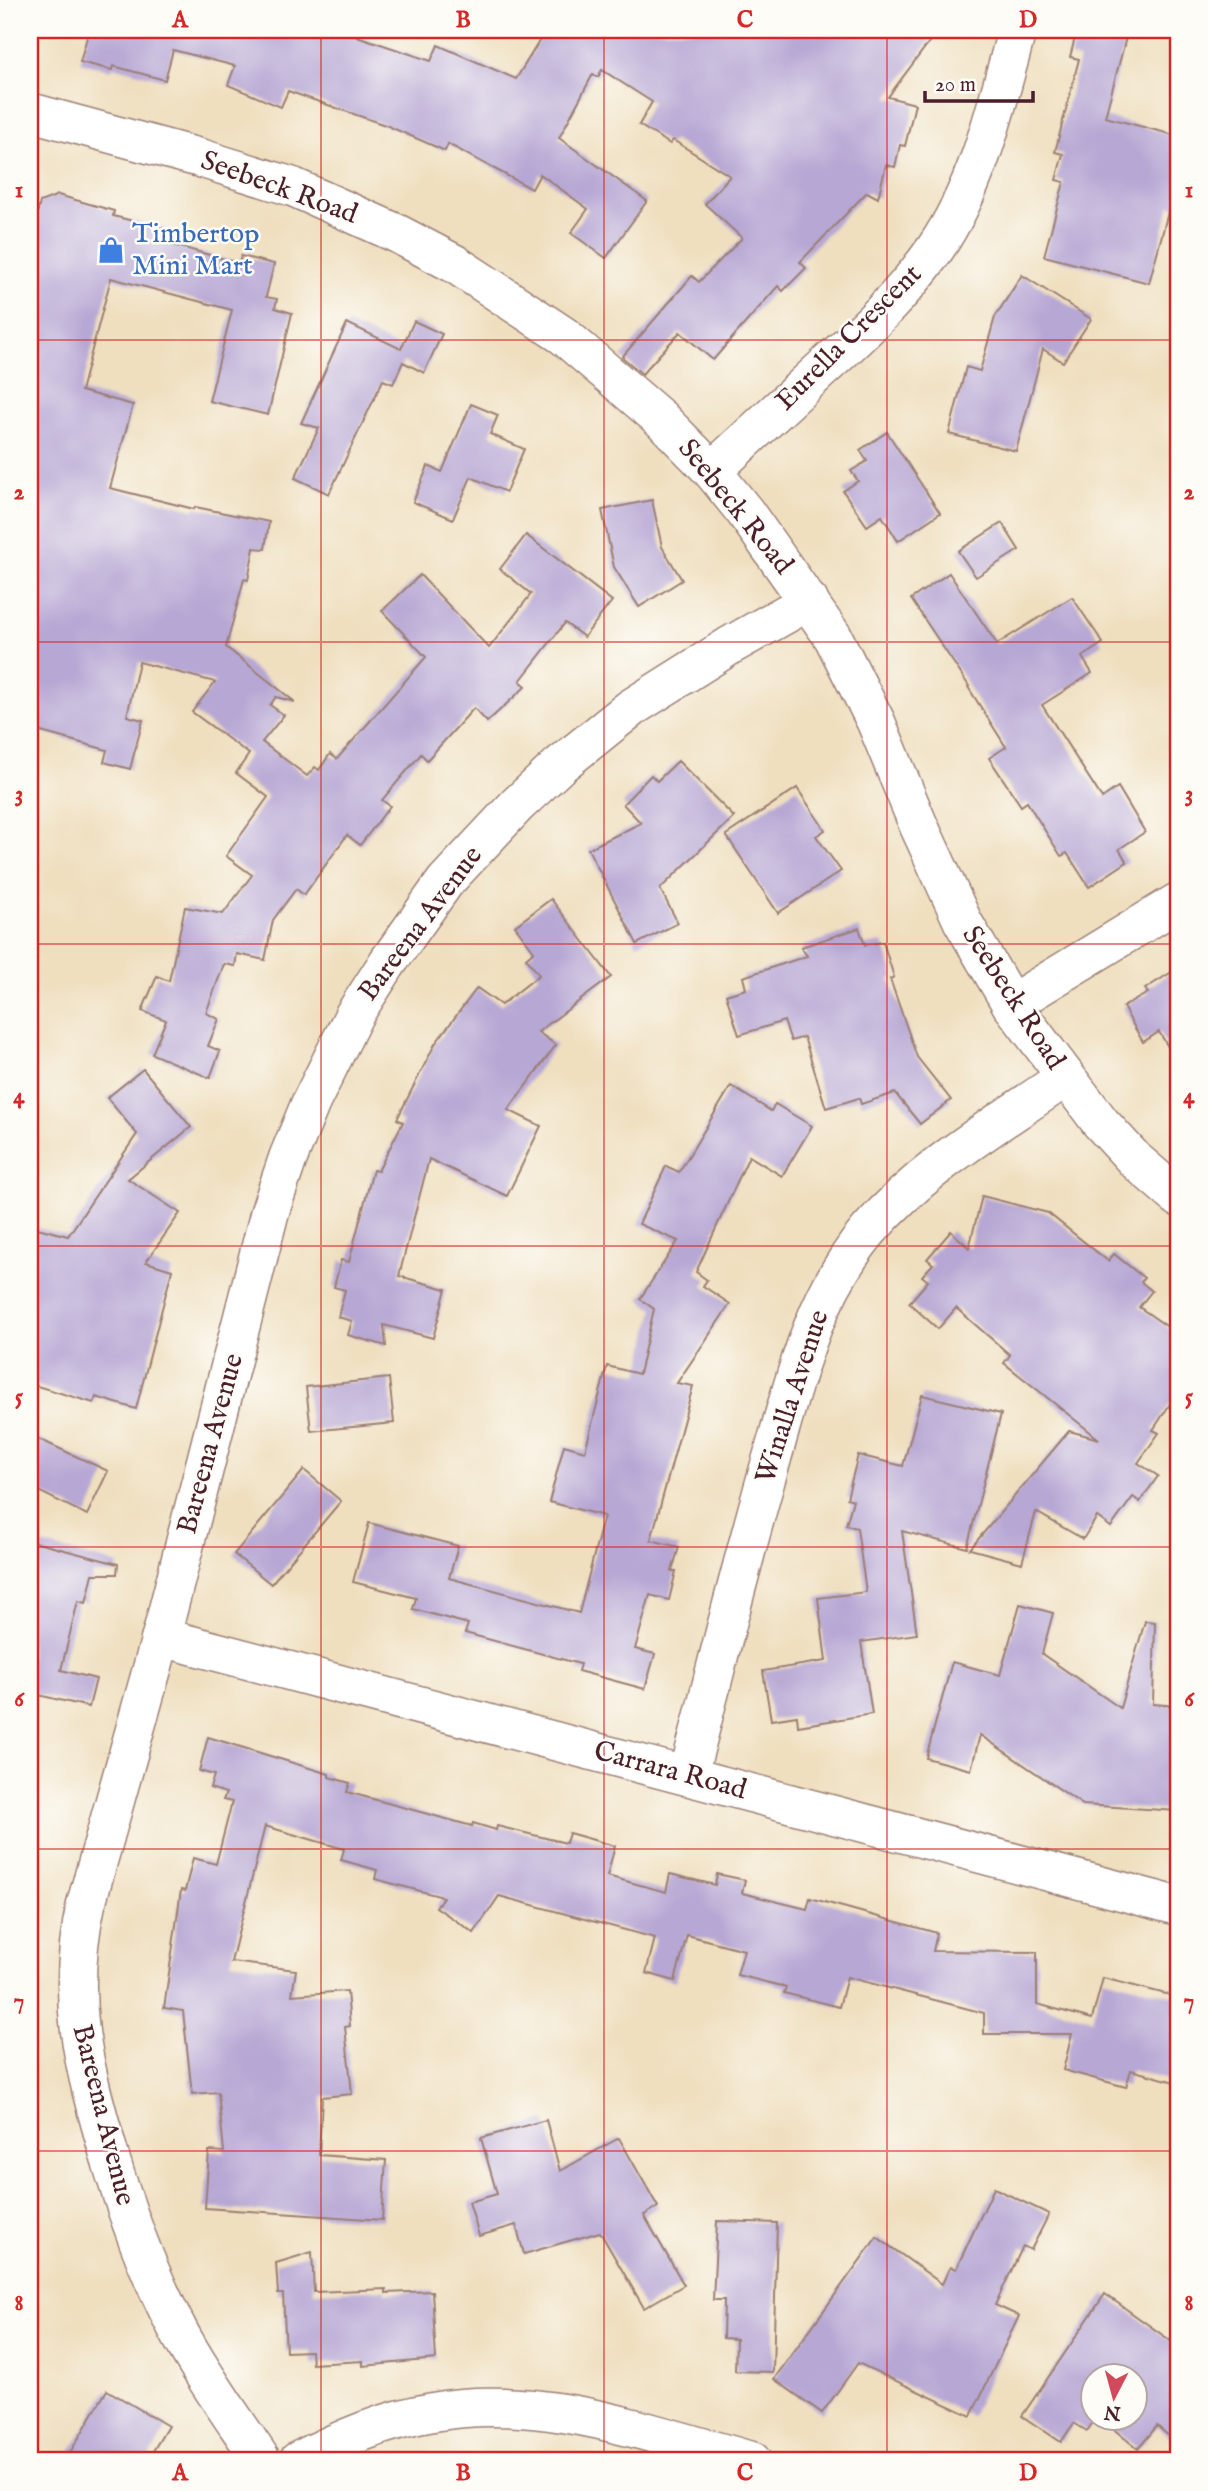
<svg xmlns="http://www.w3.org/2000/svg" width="1208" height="2491" font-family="'IM FELL English',serif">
<rect width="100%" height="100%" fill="#fdfcf7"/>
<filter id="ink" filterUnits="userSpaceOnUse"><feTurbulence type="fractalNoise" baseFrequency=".0143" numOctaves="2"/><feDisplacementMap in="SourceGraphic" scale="14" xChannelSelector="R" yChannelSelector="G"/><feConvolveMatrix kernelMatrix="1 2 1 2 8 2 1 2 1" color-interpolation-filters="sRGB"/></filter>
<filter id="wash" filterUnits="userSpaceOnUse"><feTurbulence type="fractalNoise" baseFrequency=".00686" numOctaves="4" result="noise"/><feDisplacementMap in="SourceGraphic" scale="28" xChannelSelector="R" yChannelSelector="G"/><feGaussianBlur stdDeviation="1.57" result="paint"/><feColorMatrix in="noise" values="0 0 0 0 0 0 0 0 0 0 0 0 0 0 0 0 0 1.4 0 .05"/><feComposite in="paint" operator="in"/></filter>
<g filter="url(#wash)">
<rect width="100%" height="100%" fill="#efdfbf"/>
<g id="blocks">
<g fill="#b7a7d4">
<polygon points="89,30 339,30 431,61 438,45 516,79 546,30 938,30 888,97 915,104 905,146 900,145 895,167 886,165 878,198 867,192 800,262 806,268 783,291 778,286 713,360 680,332 642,374 622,357 692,276 699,282 742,238 705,204 730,176 673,140 670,144 639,125 652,102 602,70 598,77 593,74 559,138 647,201 606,258 571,233 588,209 540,174 532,189 448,144 445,151 388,126 288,91 281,107 228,85 235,66 173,50 165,80 113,66 112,70 80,62"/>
<polygon points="1077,30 1128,30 1105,117 1178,136 1178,207 1170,205 1149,283 1044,256 1064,182 1056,180 1063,154 1055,152 1079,59 1070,57"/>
<polygon points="58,195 114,211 113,216 165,229 162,242 239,263 241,256 274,264 266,297 277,299 275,308 292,313 268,415 209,401 232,310 111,278 81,391 133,405 110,488 194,509 195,507 269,522 265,549 254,548 248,580 244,579 226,647 295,702 276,697 270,705 284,715 262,742 307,776 315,767 319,770 330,754 337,759 426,657 382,611 420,575 489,648 531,594 500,569 526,535 612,601 584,637 565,623 520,681 526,686 487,722 474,708 427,760 421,754 382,800 390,806 360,845 347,835 304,895 296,889 273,920 265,960 237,954 235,966 224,964 206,1013 219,1019 208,1046 220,1051 210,1078 152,1054 166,1020 142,1011 157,976 169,981 185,907 223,914 252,875 226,856 268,797 236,773 249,754 192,712 215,682 139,662 127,716 143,720 130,769 104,762 107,750 30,729 30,245 40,202"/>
<polygon points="1022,275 1091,319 1063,362 1043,349 1016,451 949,434 966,367 980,371 995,317"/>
<polygon points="414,321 442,334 424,373 403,362 393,384 383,380 329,494 295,478 319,428 301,423 347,323 401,349"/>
<polygon points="471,404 498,415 490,434 524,449 506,492 471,477 453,519 413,502 428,466 442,472"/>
<polygon points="887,432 940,513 898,541 882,516 867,526 843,491 858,481 851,471 867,461 860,450"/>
<polygon points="652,500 662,547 682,580 639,607 614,567 602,510"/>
<polygon points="1002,523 1019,550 976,577 958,551"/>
<polygon points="949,573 997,644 1072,597 1103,643 1082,657 1092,673 1042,705 1102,798 1118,787 1145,832 1119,849 1127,862 1089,887 1067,853 1061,856 1027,802 1021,806 989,758 1006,747 968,687 969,686 911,599"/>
<polygon points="678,761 734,817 660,889 678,923 637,944 588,849 641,823 623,804 651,775 657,781"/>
<polygon points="797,788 825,830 816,836 841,871 778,913 726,835"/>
<polygon points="551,899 611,977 538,1032 556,1045 508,1110 541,1126 507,1196 429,1159 399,1276 446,1289 433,1338 384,1325 386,1346 348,1335 352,1321 338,1317 345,1290 334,1287 341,1260 349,1262 373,1170 378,1171 403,1122 397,1119 435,1044 477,988 501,1005 539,975 526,958 534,951 515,926"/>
<polygon points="859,928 865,945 883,942 894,977 890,979 917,1057 951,1100 920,1124 895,1093 861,1104 859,1098 826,1108 804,1037 791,1041 784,1021 739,1035 726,995 746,989 743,977 807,956 801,947"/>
<polygon points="1178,968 1178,1063 1159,1032 1143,1042 1123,1007 1148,993 1145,989"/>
<polygon points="143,1069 191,1127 128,1179 180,1213 146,1262 172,1270 136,1409 96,1397 94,1403 30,1384 30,1226 68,1236 137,1134 107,1098"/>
<polygon points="731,1086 771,1111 775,1104 812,1126 782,1176 749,1156 696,1272 707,1280 703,1286 730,1304 677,1383 693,1386 651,1540 679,1547 672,1571 676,1571 669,1600 650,1595 635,1649 655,1654 645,1689 578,1671 580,1664 465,1633 468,1624 413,1609 416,1598 353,1582 369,1523 458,1546 449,1578 579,1613 604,1516 549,1502 564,1445 585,1451 607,1366 639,1374 654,1309 640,1299 678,1241 639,1224 666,1166 679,1172"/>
<polygon points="982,1196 1048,1213 1108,1261 1114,1254 1144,1278 1141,1282 1152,1291 1139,1307 1178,1334 1178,1392 1153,1430 1159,1433 1138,1463 1158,1476 1140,1502 1133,1497 1111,1527 1097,1517 1083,1539 1036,1512 1022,1563 970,1549 1069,1431 1099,1439 1004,1363 1010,1355 956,1308 938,1329 909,1303 928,1281 922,1276 933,1264 927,1259 951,1231 969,1248"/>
<polygon points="389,1378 394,1423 311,1431 306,1387"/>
<polygon points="922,1395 1001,1414 967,1548 902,1531 917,1634 861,1642 872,1714 798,1726 797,1716 771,1720 763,1671 826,1661 818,1598 866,1592 857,1528 846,1525 853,1500 847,1498 858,1455 903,1466"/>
<polygon points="30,1435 108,1471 87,1515 30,1487"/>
<polygon points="304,1470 341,1501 271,1584 234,1554"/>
<polygon points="30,1541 118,1564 117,1574 93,1574 86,1603 78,1601 61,1670 96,1679 89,1707 30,1693"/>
<polygon points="1020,1604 1053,1613 1042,1654 1120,1708 1145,1621 1155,1622 1153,1704 1178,1706 1178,1811 1083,1805 980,1735 971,1770 926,1758 952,1662 1000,1675"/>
<polygon points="208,1737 329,1774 329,1777 350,1783 347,1792 472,1826 473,1823 496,1830 497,1826 566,1843 569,1833 615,1846 607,1876 666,1892 670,1874 715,1885 717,1874 745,1880 742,1893 807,1909 810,1898 937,1933 933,1951 1037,1952 1037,2004 1092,2019 1103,1978 1178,1997 1178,2083 1131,2070 1126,2087 1063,2070 1072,2034 984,2034 984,2013 847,1977 839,2007 784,1993 786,1987 737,1975 744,1950 687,1935 675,1981 646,1973 655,1938 499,1896 474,1933 436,1907 443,1897 375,1879 377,1870 341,1860 344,1849 265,1826 231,1962 296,1970 292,1995 347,1991 350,2026 345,2027 352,2094 322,2097 319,2155 386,2160 382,2220 205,2208 209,2151 224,2152 218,2092 192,2094 183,2011 164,2008 181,1890 185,1891 193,1858 216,1864 232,1802 223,1800 226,1793 210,1788 214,1775 199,1771"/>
<polygon points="546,2120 560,2171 619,2138 658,2207 644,2215 684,2285 644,2308 600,2232 524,2254 516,2225 479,2236 469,2202 497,2194 481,2138"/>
<polygon points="994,2188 1049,2214 1031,2250 1023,2246 995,2305 1019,2316 971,2416 858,2363 822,2413 774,2379 877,2237 942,2284 950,2267 956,2269"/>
<polygon points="717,2221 777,2223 773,2372 735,2371 736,2339 723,2338 724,2300 713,2300"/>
<polygon points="312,2252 314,2292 386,2289 386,2293 432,2291 436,2359 363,2366 363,2361 312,2364 311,2351 286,2352 283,2294 278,2294 276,2263"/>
<polygon points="1105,2294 1178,2346 1178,2444 1157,2426 1138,2449 1100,2418 1135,2418 1135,2376 1093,2376 1093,2418 1096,2418 1087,2431 1074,2423 1061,2442 1022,2416"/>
<polygon points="107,2390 168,2426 147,2461 65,2461"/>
</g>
</g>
</g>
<g filter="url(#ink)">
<use href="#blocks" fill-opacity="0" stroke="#9c7f75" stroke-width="2"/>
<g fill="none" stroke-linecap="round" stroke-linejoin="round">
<defs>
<g id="minor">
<polyline points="30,112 200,158 293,187 396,233 455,264 564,336 661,419 712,471 745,512 833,637 876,722 918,824 963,922 1011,1004 1101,1123 1135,1160 1178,1197"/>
<path d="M712 471C749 437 785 403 822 369 863 332 903 295 935 249 979 185 997 104 1017 30"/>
<polyline points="1011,1004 1178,902"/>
<polyline points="161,1637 1178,1906"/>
<path d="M688 1776C716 1670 741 1563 772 1458 795 1377 814 1295 869 1230 923 1167 998 1124 1066 1077"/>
<path d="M262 2461C234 2419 203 2377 179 2332 149 2275 127 2215 109 2154 83 2065 65 1997 86 1904L161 1637 270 1211 288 1158 311 1102 354 1015 388 962 445 882 517 805 560 765 631 708 731 645 809 601"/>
<path d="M298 2461C341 2439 385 2420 433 2412 540 2392 650 2434 752 2461"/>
</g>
</defs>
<use href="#minor" stroke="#9c7f75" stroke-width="41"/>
<use href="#minor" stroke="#fff" stroke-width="38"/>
</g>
</g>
<path fill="none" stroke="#d62828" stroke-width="2" stroke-opacity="0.55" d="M321 30V2461M604 30V2461M887 30V2461M30 340H1178M30 642H1178M30 944H1178M30 1246H1178M30 1547H1178M30 1849H1178M30 2151H1178"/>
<defs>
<symbol id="shop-bare" viewBox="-9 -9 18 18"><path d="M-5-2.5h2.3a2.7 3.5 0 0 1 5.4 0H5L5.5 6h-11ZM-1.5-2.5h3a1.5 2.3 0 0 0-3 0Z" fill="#3f7fe0" stroke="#fdfcf7" stroke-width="2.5" paint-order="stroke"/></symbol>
</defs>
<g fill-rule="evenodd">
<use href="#shop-bare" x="92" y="231" width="38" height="38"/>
</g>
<g text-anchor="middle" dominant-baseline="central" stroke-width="5" stroke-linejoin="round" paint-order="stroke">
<g font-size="28" fill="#4a1f2b" stroke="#fdfcf7">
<text transform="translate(279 188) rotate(20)">Seebeck Road</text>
<text transform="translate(849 338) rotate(-45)">Eurella Crescent</text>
<text transform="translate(735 507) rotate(51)">Seebeck Road</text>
<text transform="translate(421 924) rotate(-53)">Bareena Avenue</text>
<text transform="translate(1013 998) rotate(57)">Seebeck Road</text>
<text transform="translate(793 1397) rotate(-72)">Winalla Avenue</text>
<text transform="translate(211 1444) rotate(-75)">Bareena Avenue</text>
<text transform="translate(670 1771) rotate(15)">Carrara Road</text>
<text transform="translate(103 2115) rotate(76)">Bareena Avenue</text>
</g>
<g font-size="28" fill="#366cbe" stroke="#fdfcf7" text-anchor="start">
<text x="132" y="234">Timbertop<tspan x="132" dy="32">Mini Mart</tspan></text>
</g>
</g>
<rect width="1208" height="2491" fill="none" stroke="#fdfcf7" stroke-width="77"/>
<g transform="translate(1114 2397) rotate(186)"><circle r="33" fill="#fdfcf7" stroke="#b5a4a5" stroke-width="2"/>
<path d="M0-5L12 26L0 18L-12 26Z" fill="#d1495b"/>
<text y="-10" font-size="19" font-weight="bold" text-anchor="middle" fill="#4a1f2b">N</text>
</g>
<path d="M925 91v10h108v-10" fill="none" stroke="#4a1f2b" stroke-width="3.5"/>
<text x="935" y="91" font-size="21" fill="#4a1f2b" stroke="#fdfcf7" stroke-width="5" paint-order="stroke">20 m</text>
<rect x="38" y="38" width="1132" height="2414" fill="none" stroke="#d62828" stroke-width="2.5"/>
<g font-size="23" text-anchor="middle" font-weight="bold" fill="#d62828">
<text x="180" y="27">A</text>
<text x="463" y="27">B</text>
<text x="745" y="27">C</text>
<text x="1028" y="27">D</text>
<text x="19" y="197">1</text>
<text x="1189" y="197">1</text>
<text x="19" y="499">2</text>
<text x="1189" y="499">2</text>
<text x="19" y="801">3</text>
<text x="1189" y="801">3</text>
<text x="19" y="1103">4</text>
<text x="1189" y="1103">4</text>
<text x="19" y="1404">5</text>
<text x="1189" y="1404">5</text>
<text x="19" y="1706">6</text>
<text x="1189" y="1706">6</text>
<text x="19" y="2008">7</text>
<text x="1189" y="2008">7</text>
<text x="19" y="2310">8</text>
<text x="1189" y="2310">8</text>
<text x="180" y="2480">A</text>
<text x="463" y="2480">B</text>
<text x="745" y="2480">C</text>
<text x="1028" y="2480">D</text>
</g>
</svg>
